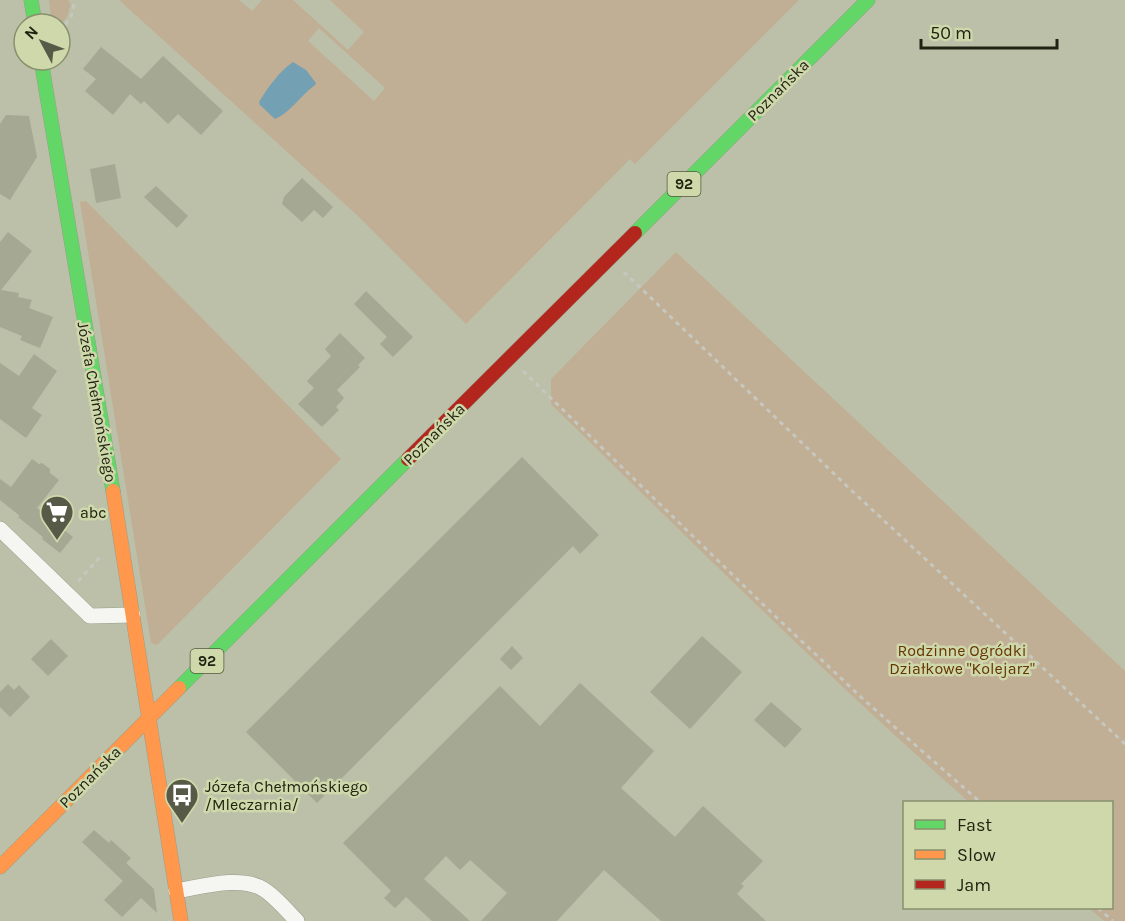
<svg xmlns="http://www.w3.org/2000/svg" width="1125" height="921" font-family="Karla,sans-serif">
<rect width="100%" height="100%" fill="#bcc0a8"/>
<g fill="#c0ae95" fill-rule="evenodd">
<polygon points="49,0 68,0 71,4 67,17 60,26 60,24 52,24"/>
<path d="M119 0H239L252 11 262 0H293L348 50 364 32 330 0H799L635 164 630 159 466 324 357 215ZM319 28 385 88 374 101 308 41Z"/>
<polygon points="86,201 341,459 157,645 151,643 80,202"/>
<path d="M676 252 1125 671V921H1104L1089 908H1112V802H969C825 675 689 539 551 404V379Z"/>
</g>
<path fill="#74a0b3" d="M293 62 306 70 316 83 315 85C301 95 291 112 275 119L260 105 259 102C268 87 279 72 293 62Z"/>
<g fill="#a5a892">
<polygon points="101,47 141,79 163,56 223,111 201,135 178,114 168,124 144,101 141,104 130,94 113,115 85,91 96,79 83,69"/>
<polygon points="6,115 29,116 37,157 10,200 0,194 0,124"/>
<polygon points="115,164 121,198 96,203 90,169"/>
<polygon points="302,178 333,207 323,218 314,210 302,222 282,204 284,197"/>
<polygon points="156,186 188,216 177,228 144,197"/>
<polygon points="8,232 32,251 1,290 19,293 18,297 32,300 29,308 53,317 40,348 20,340 22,336 0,327 0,242"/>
<polygon points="366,291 413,337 393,357 380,344 387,337 354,304"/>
<polygon points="340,333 365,358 358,365 360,367 337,390 344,398 336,407 339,410 322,427 298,404 314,388 307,381 331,356 325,349"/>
<polygon points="34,354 57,371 32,408 42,415 26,438 0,419 0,363 19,376"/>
<polygon points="522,457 599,535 580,554 573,546 317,803 246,732"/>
<polygon points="32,459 39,464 42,463 50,469 50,473 59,480 37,508 73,537 60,553 42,539 43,537 18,517 20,516 0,500 0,479 11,487"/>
<polygon points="702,636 742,672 690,729 650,692"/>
<polygon points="51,639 68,656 48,676 31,659"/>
<polygon points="512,646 523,658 511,670 500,659"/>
<polygon points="580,683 654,751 621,788 675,837 703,806 763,861 741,884 744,886 737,894 766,921 661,921 604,870 557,921 481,921 507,893 470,860 460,870 446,856 424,879 470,921 432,921 406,897 395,908 384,898 391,891 343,843 500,686 540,726"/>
<polygon points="8,684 14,690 19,685 30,697 10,717 0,707 0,692"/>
<polygon points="771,702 802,729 785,748 754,720"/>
<polygon points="94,830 109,843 111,840 131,858 126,863 154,889 157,913 141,898 122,917 104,900 123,881 82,842"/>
</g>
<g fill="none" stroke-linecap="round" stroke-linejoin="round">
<defs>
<g id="street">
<polyline points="0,529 90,616 133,615"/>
<path d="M176 891C201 887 241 875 263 889 275 896 287 911 297 921"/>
</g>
<g id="fast">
<polyline points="31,0 35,24"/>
<polyline points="41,60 113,491"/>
<polyline points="635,233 868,0"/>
<polyline points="179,688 408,459"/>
</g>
<g id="slow">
<polyline points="113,491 181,921"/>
<polyline points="0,867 179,688"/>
</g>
<polyline id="jam" points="408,459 635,233"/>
</defs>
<use href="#street" stroke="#9a9e8a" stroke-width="16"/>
<use href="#fast" stroke="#9a9e8a" stroke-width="15"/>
<use href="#slow" stroke="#9a9e8a" stroke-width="15"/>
<use href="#jam" stroke="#9a9e8a" stroke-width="15"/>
<g stroke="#c6c8c0" stroke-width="3" stroke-dasharray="4.5 4.5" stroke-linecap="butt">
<polyline points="60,32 71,17 75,0"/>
<polyline points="624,272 851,490 1125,744"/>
<polyline points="523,371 775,616 863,699 980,802"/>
<polyline points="78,581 102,555"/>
<polyline points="1098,908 1113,921"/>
</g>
<use href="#street" stroke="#f5f6f2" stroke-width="15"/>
<use href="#fast" stroke="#63d668" stroke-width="14"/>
<use href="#slow" stroke="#ff974d" stroke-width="14"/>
<use href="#jam" stroke="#b3261e" stroke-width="14"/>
</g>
<defs>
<symbol id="supermarket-pin" viewBox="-11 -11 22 30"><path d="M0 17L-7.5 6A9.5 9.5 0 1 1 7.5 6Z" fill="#575a46" stroke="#ced8aa"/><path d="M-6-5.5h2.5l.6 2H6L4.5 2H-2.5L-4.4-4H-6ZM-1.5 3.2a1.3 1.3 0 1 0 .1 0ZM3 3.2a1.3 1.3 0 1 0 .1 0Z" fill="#fff"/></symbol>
<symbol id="bus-pin" viewBox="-11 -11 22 30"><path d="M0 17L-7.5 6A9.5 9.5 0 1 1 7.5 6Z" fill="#575a46" stroke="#ced8aa"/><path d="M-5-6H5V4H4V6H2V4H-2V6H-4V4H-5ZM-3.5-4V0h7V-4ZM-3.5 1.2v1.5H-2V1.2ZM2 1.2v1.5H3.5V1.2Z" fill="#fff"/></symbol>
</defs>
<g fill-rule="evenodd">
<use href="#supermarket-pin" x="38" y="493" width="38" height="52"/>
<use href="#bus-pin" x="163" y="776" width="38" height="52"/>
</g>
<g text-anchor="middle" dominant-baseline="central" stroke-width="5" stroke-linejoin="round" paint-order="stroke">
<g fill="#ced8aa" stroke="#545940" stroke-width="1.5">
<rect x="667.5" y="172" width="33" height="24" rx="4.5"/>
<rect x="190.5" y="649" width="33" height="24" rx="4.5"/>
</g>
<g font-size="15" font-weight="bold" fill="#202312">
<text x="684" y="184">92</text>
<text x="207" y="661">92</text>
</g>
<g font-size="16" fill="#202312" stroke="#ced8aa">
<text transform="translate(778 90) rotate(-45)">Poznańska</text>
<text transform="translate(97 402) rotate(80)">Józefa Chełmońskiego</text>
<text transform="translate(434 434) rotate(-45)">Poznańska</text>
<text transform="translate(90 777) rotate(-45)">Poznańska</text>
</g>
<g font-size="16" fill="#202312" stroke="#ced8aa" text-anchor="start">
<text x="80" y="512">abc</text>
<text x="205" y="786">Józefa Chełmońskiego<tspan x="205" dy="18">/Mleczarnia/</tspan></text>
</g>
<g font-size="16" fill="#673501" stroke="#ced8aa">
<text x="962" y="650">Rodzinne Ogródki<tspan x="962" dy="18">Działkowe "Kolejarz"</tspan></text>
</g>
</g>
<rect x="903" y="801" width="210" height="108" fill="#ced8aa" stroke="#88906d" stroke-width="1.5"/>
<rect x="915" y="820" width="30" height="9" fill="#63d668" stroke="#88906d" stroke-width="1.5"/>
<text x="957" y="831" font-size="18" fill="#202312">Fast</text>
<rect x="915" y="850" width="30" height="9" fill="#ff974d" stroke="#88906d" stroke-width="1.5"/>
<text x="957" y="861" font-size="18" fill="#202312">Slow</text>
<rect x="915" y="880" width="30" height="9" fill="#b3261e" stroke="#88906d" stroke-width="1.5"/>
<text x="957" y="891" font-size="18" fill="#202312">Jam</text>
<g transform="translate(42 42) rotate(311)"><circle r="28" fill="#ced8aa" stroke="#88906d" stroke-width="1.5"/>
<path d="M0-4.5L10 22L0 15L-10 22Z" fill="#575a46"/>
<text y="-9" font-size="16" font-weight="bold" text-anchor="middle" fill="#202312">N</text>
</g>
<path d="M921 39v9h136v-9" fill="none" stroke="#202312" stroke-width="3"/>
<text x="930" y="39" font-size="18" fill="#202312" stroke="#ced8aa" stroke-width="4.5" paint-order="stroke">50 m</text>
</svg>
